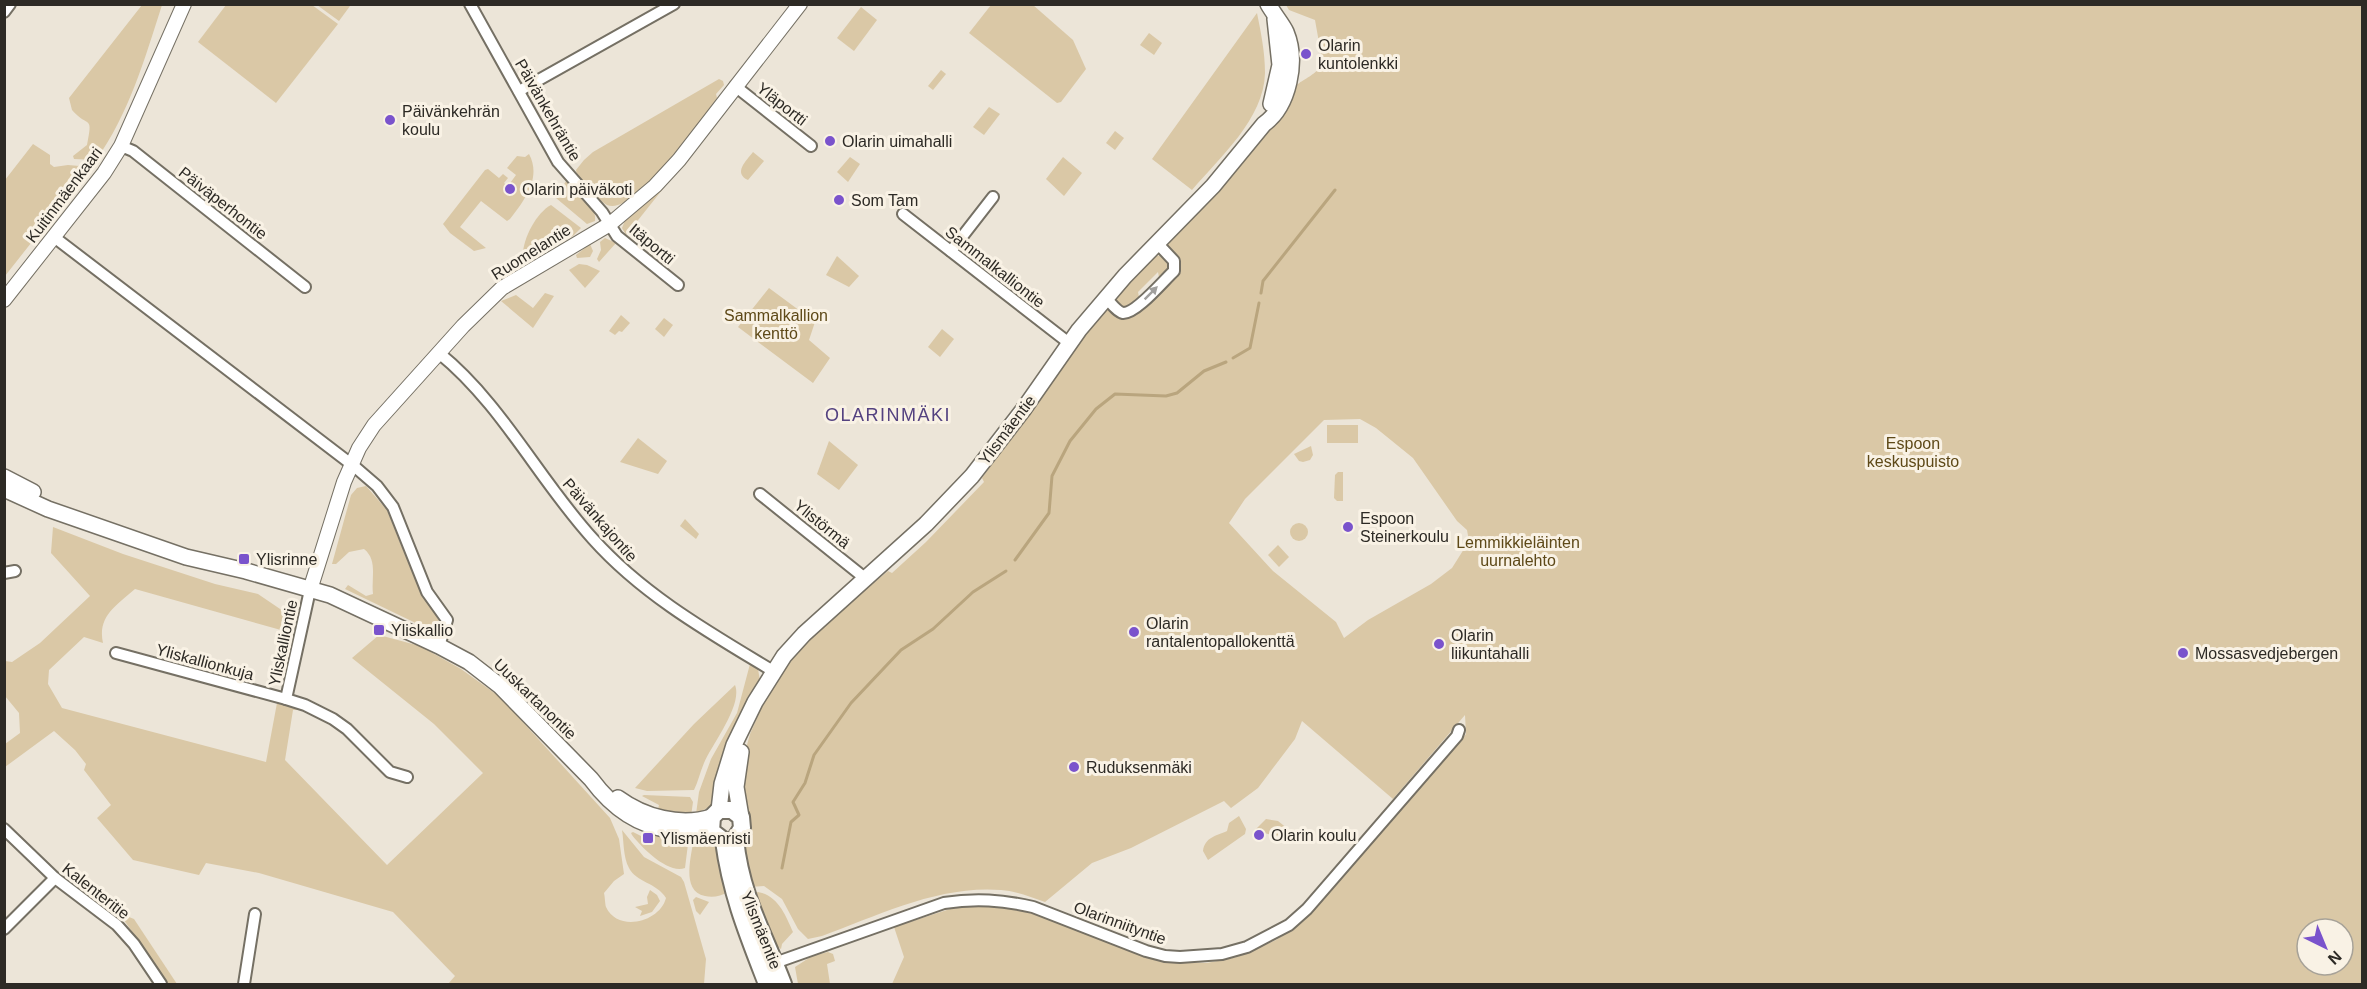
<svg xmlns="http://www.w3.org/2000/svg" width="2367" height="989" font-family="Arial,sans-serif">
<rect width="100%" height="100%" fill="#ece5d8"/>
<g fill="#dac8a6" fill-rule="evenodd">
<path d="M142 5H162C145 58 129 114 96 160L74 159 73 156 87 145C93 114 89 129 72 110L69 98Z"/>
<polygon points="226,5 312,5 338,24 276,103 198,42"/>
<polygon points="317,5 348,5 350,6 339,21"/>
<polygon points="991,5 1033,5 1073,40 1086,69 1061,102 1057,103 969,33"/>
<path d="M1286 5H2362V984H892L904 957 894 927 950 909 978 905 1005 907 1034 913 1181 962 1207 963 1237 957 1276 940 1305 920 1466 734 1465 715 1393 799 1302 721 1295 739 1258 788 1231 808 1224 801 1131 848 1092 863 1045 902C1031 897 1016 891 1001 890 939 885 879 915 822 936L808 939 798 929 782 899 764 886 750 887 744 849 748 833 742 806 743 759 750 734 764 702 779 675 797 651 819 628 888 571 892 573 926 542 984 482 982 478 1099 314 1105 309 1121 315 1179 270 1167 249V244L1285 112C1295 74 1301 88 1323 65L1315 20 1289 10ZM1360 419 1376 428 1413 458 1457 521 1467 530 1469 541 1452 568 1431 584 1368 620 1344 638 1336 622 1273 571 1229 523 1245 499 1324 420ZM2307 929H2343V965H2307Z"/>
<polygon points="861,7 877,20 854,51 837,38"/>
<path d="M1257 13C1261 33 1265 52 1265 73 1264 119 1220 157 1192 190L1152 159Z"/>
<polygon points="1149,33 1162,43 1154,55 1140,45"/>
<polygon points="941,70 946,74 933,90 928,86"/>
<path d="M719 79 723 81 724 85 716 94 717 98C702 119 635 217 607 205 599 201 584 182 577 175L576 170 584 160 593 152Z"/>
<polygon points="989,107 1000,114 984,135 973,127"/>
<polygon points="1115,131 1124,138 1115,150 1106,143"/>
<polygon points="33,144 50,155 50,164 54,167 68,165 91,167 5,276 5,180"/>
<path d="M753 152 764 161 748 180C733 173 746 161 753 152Z"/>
<path d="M529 154C542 178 524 201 510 219L507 221 481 201 460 227 486 248 474 251 450 233 443 224 485 170 488 169 499 178 503 174 508 178 504 183 508 186 516 175 507 168 517 156 525 157Z"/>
<polygon points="850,157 860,164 848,182 837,172"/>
<polygon points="1063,157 1082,173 1064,196 1046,179"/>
<path d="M566 181C575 192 598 206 595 221L587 224 556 198Z"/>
<polygon points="666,185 631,229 626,235 622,228 626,218"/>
<path d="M551 205 581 228 573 236 523 259C521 241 536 213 551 205Z"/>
<polygon points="605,238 616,243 599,262 597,259 601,250 600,242"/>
<polygon points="590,244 593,251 590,257 577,258 576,255"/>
<polygon points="1156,255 1163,257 1171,267 1160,282 1158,272 1138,292 1140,302 1125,311 1116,304 1115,297"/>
<polygon points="837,256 859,276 849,287 826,275"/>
<polygon points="579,264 587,265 600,271 585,288 569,270"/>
<polygon points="769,288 815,322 809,340 830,358 813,383 738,327"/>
<polygon points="545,293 554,296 533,328 501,301 516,295 533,308"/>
<polygon points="621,315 630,323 622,332 619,331 615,335 609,331"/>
<polygon points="664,318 673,325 664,337 655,329"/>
<polygon points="942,329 954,339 940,357 928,347"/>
<rect x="1327" y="425" width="31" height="18"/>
<polygon points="638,438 667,461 658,474 620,462"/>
<polygon points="829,441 858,465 839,490 817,474"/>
<polygon points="1311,446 1313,455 1310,460 1303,462 1299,461 1294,454"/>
<polygon points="1338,472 1343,472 1343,501 1337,501 1334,498 1335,475"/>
<path d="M366 486 387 510 414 577 439 621 438 627 431 629 424 627 345 589 348 585 366 596 373 594C371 578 378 560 364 549L349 552 336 564H332L351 495 357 488Z"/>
<polygon points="685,519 699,534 696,539 680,526"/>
<circle cx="1299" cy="532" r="9"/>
<path d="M53 527 123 554 215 584 258 594 286 613 288 632 135 589C117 605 97 616 103 643L84 637 49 670 48 684 62 708 266 762 277 703 303 710H293L285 760 387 865 483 773 434 724 352 658 379 635 420 646 461 669 500 697 610 818 619 839 624 874 614 881 604 893C605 897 605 904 606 907 618 933 660 922 666 898 657 883 636 882 629 868 623 857 624 842 622 830L644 857 681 877 684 882 706 959 704 984H448L455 976 393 912 259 873 206 863 199 875 133 860 97 818 111 805 84 770 86 764 75 750 54 731 5 767V744L20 733 19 713 5 696V661L12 662 40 643 90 596 51 553Z"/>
<polygon points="1278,545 1289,557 1279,567 1268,555"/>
<polygon points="750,664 758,669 760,681 713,805 696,814 699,792 711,759 737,713"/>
<path d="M735 685C743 705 712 744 704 763 700 772 698 782 694 790L647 791 635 788 694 724Z"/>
<polygon points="644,795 690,797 693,802 691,816 668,815 658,809 659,805 642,796"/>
<path d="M1239 816 1246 829 1245 834 1208 860 1203 851C1205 837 1216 836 1227 831L1229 823Z"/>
<polygon points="1266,819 1278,821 1293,833 1274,836 1255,830"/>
<path d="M633 832 649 840 655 835 689 836 685 868C669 875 641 847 632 835L631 833Z"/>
<path d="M694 837H706L716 844 728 892C721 896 713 898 705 896 680 891 692 854 694 837Z"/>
<polygon points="650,890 657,895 660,901 652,912 640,916 642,911 635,907 648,904 647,897"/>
<path d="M758 892C778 895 786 916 793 932L782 944 781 949 774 944 752 894Z"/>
<polygon points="696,897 709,902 700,915 696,911 693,900"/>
<polygon points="129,917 134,919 177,984 167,984 124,920"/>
<polygon points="828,952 833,954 835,961 827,964 830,984 798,984 795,967 812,956"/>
</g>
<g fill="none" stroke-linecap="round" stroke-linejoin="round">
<g stroke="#b9a57e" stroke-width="3">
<polyline points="1261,293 1263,281 1335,190"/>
<polyline points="1233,358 1250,348 1259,303"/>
<polyline points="1015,560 1049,513 1052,476 1070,441 1096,409 1115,394 1166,396 1177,393 1204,371 1226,362"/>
<polyline points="782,868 791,822 799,815 793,802 805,783 814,755 851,703 901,650 933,629 973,592 1006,571"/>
</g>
<defs>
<g id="minor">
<polyline points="470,4 558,162 602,212 617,236 678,285"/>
<polyline points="4,12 10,4"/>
<polyline points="735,86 811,146"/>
<polyline points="519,91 674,4"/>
<polyline points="121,146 133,151 305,287"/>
<polyline points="903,214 1069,343"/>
<polyline points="54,237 355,467 377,486 393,507 427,592 447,620 439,646"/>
<polyline points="951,251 993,197"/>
<path d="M1106 298C1110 302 1117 312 1123 313 1136 314 1164 280 1174 271V261L1158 244"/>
<path d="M439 353C502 404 539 480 593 539 643 595 710 633 773 671"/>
<polyline points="760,494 866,579"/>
<polyline points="4,573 15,571"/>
<polyline points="310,590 286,699 305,705 333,719 347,729 390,772 407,777"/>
<polyline points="116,653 286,699"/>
<polyline points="4,829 55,878 117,925 134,944 161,984"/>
<polyline points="4,929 55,878"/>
<path d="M769 965 944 903C976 898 1002 900 1033 907L1146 951 1165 956 1180 957 1222 954 1247 947 1289 925 1307 909 1457 736 1459 730"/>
<polyline points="244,984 255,914"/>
</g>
<g id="tertiary">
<polyline points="4,300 104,173 121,146 184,4"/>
<polyline points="310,590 344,482 359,448 374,425 463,326 502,288 610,224 655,186 679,160 800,4"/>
</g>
<g id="secondary">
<polyline points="1271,104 1280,65 1275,19"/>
<polyline points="4,477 33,492"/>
<path d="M4 489 48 509 186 557 246 571 330 595 439 646 469 662 500 686 591 779C611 806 636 826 671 830 685 831 699 830 713 833"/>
<polyline points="741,752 736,787 741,817"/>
<path d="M618 798C644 817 680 827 712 817"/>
<path d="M719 810 722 784 734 745 755 702 784 656 804 634 926 524 972 476 1023 410 1079 330 1125 276 1213 186 1264 124C1289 106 1298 61 1286 32 1283 25 1273 13 1268 4"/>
</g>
<path id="primary" d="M767 984C748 935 731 894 724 841L711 831 712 817 719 810H732L741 817 742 828 735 839C741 896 763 932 783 984"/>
</defs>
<use href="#minor" stroke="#757064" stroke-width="14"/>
<use href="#tertiary" stroke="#757064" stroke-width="16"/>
<use href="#secondary" stroke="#757064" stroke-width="18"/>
<use href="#primary" stroke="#757064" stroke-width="20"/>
<use href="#minor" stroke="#fff" stroke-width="10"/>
<use href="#tertiary" stroke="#fff" stroke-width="14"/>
<use href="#secondary" stroke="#fff" stroke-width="15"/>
<use href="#primary" stroke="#fff" stroke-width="16"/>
</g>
<defs><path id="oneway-solid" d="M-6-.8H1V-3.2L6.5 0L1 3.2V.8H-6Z" transform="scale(1.5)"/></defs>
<use fill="#a09f9d" href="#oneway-solid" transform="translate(1151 293) rotate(-45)"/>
<g fill="#7a53cc" stroke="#f9f2e5" stroke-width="2">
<circle cx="1306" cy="54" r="6"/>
<circle cx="390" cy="120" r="6"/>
<circle cx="830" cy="141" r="6"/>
<circle cx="510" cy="189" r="6"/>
<circle cx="839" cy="200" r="6"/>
<circle cx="1348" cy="527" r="6"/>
<rect x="238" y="553" width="12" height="12" rx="3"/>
<rect x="373" y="624" width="12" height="12" rx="3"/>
<circle cx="1134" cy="632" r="6"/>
<circle cx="1439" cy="644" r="6"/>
<circle cx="2183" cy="653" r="6"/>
<circle cx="1074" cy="767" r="6"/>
<circle cx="1259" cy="835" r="6"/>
<rect x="642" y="832" width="12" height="12" rx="3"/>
</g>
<g text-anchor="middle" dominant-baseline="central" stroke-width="6" stroke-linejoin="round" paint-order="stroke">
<g font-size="16" fill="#2d2a25" stroke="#f9f2e5" text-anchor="start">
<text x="1318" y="45">Olarin<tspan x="1318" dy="18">kuntolenkki</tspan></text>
<text x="402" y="111">Päivänkehrän<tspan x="402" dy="18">koulu</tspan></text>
<text x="842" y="141">Olarin uimahalli</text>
<text x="522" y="189">Olarin päiväkoti</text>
<text x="851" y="200">Som Tam</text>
<text x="1360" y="518">Espoon<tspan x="1360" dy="18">Steinerkoulu</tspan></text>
<text x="256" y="559">Ylisrinne</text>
<text x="1146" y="623">Olarin<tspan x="1146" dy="18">rantalentopallokenttä</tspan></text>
<text x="391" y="630">Yliskallio</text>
<text x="1451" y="635">Olarin<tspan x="1451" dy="18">liikuntahalli</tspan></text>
<text x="2195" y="653">Mossasvedjebergen</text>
<text x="1086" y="767">Ruduksenmäki</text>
<text x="1271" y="835">Olarin koulu</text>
<text x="660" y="838">Ylismäenristi</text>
</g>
<g font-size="16" fill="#2d2a25" stroke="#f9f2e5">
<text transform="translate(782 104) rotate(38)">Yläportti</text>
<text transform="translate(548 110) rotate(60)">Päivänkehräntie</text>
<text transform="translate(64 195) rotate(-53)">Kuitinmäenkaari</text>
<text transform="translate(223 203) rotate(38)">Päiväperhontie</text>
<text transform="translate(652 244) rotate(40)">Itäportti</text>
<text transform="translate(531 252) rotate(-32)">Ruomelantie</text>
<text transform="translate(995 267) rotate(38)">Sammalkalliontie</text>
<text transform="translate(1007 430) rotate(-53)">Ylismäentie</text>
<text transform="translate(600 520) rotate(49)">Päivänkajontie</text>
<text transform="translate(822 524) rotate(39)">Ylistörmä</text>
<text transform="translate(283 643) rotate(-78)">Yliskalliontie</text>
<text transform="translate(205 662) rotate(15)">Yliskallionkuja</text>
<text transform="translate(535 699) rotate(44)">Uuskartanontie</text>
<text transform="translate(96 891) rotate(38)">Kalenteritie</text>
<text transform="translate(1120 923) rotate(20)">Olarinniityntie</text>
<text transform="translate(761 930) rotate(68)">Ylismäentie</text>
</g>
<g font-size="16" fill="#5e4918" stroke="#f9f2e5">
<text x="776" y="315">Sammalkallion<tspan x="776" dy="18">kenttö</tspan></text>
<text x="1913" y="443">Espoon<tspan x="1913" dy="18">keskuspuisto</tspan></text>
<text x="1518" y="542">Lemmikkieläinten<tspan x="1518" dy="18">uurnalehto</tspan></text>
</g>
<g font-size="18" letter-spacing="1.5" fill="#544280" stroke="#f9f2e5">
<text x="888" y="415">OLARINMÄKI</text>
</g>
</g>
<rect width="2367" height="989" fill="none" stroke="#2d2a25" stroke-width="12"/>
<g transform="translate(2325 947) rotate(137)"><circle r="28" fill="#f9f2e5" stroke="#a7a298" stroke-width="1.5"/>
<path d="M0-4.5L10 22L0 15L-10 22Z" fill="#7a53cc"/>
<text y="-9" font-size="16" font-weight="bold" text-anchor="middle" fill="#2d2a25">N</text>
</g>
</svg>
